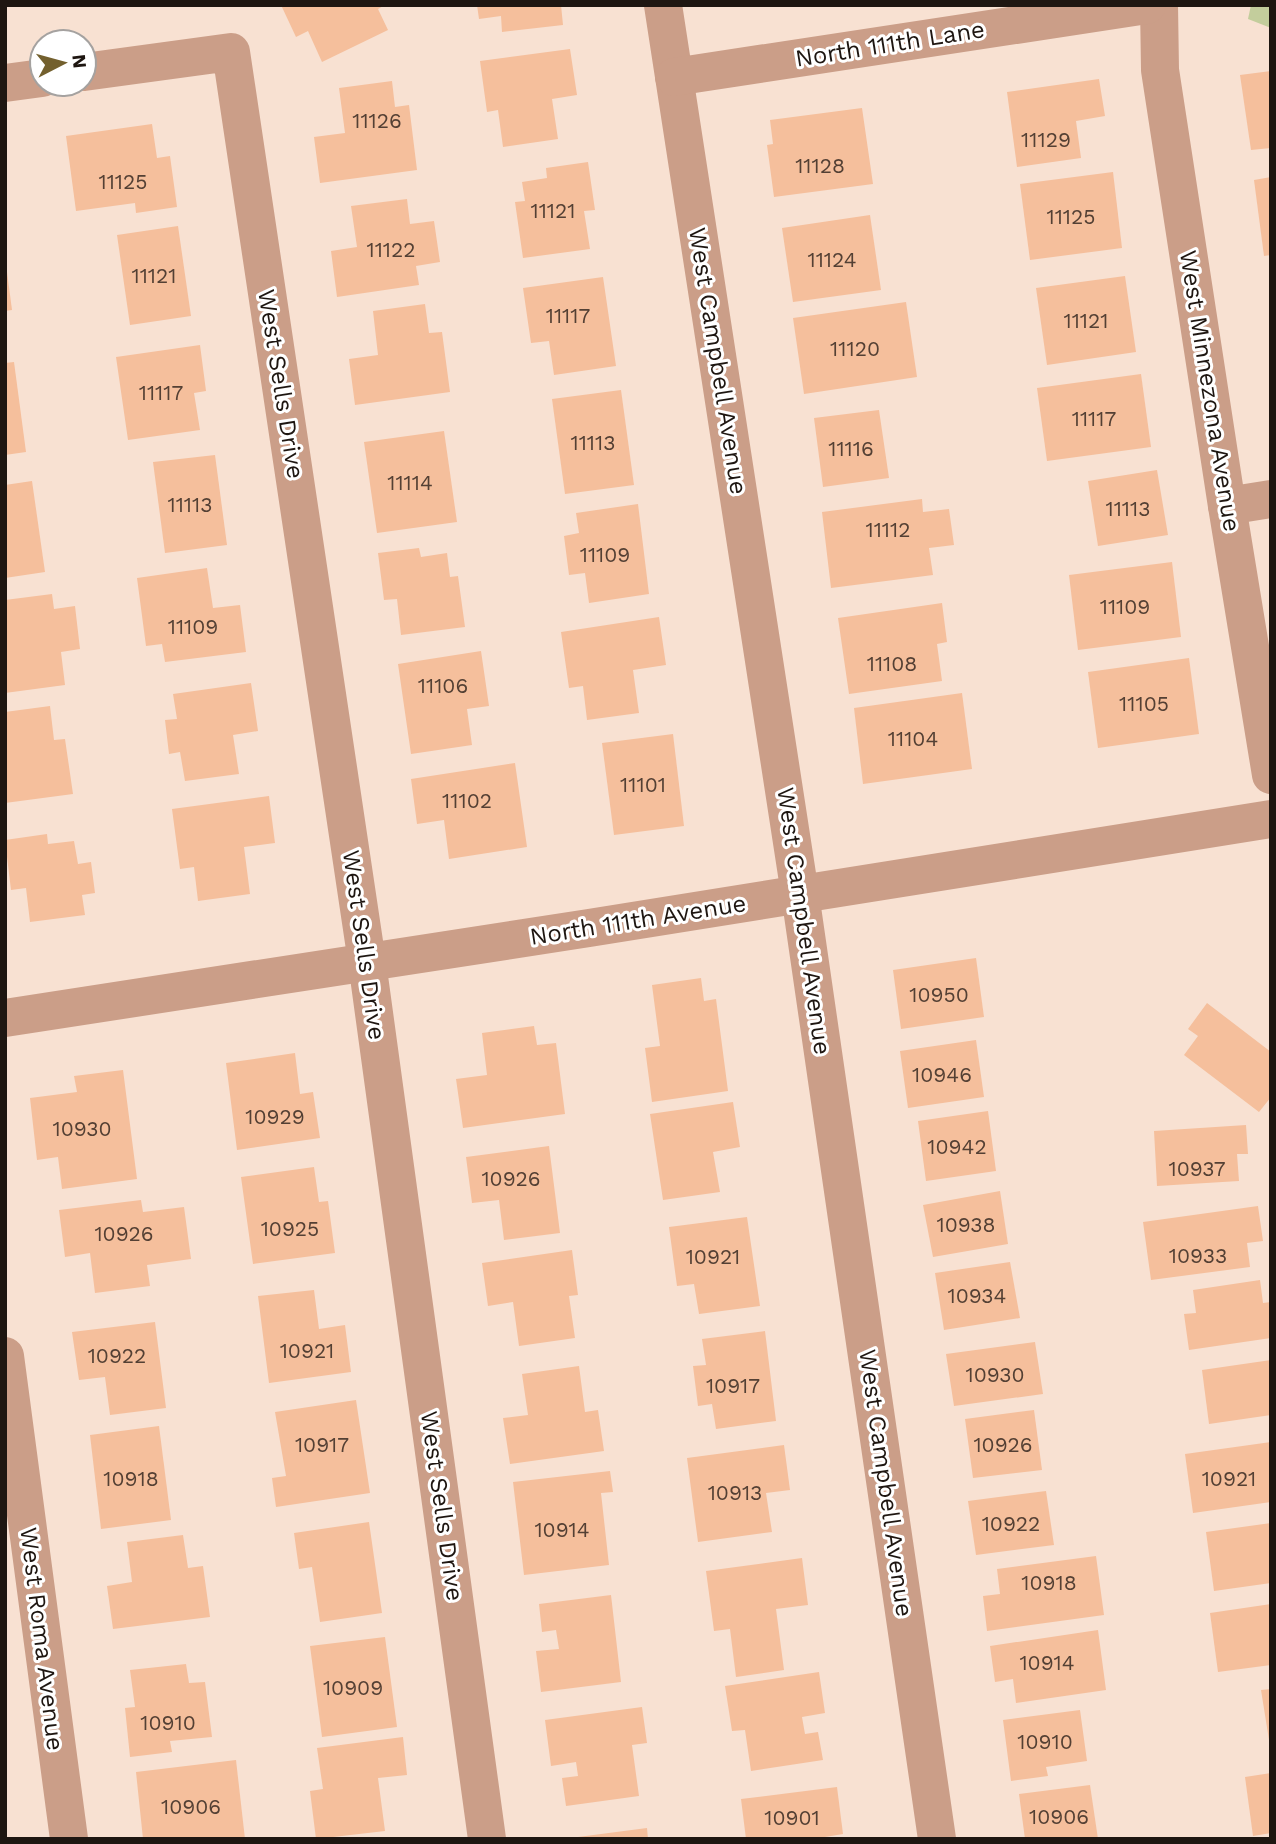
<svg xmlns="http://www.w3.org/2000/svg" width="1276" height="1844" font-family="'Work Sans',sans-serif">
<rect width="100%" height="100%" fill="#f8e1d2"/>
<polygon fill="#c3cd9c" points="1251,5 1271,5 1271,28 1248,19"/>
<g fill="#f5bf9c">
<polygon points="281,5 385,5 378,9 388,30 322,62 308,31 296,37"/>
<polygon points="477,5 561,5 563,25 502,32 501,16 479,19"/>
<polygon points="570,49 577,95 552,99 558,139 503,147 498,110 487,112 480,61"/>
<polygon points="1271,71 1271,148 1251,150 1240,75"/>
<polygon points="1099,79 1105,116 1076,121 1081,158 1017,167 1007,92"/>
<polygon points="392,81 395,107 409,105 417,170 320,183 314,137 345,133 339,88"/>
<polygon points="862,108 873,184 774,197 767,145 773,144 770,120"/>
<polygon points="152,124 157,158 170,156 177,207 136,213 135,203 76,211 66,136"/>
<polygon points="588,162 595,210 584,211 590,249 523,258 515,202 525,201 522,182 547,178 546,168"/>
<polygon points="1113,172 1122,248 1030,260 1020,184"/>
<polygon points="1271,177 1271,255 1264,256 1254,180"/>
<polygon points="407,199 410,224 434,221 440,262 416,266 419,285 337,297 331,251 357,247 351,206"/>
<polygon points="870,215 881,290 793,302 782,228"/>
<polygon points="178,226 191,316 130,325 117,235"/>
<polygon points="5,272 7,272 12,310 5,311"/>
<polygon points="1125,276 1136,352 1047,365 1036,288"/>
<polygon points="603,277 616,366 554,375 549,341 531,343 523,288"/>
<polygon points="906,302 917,377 804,394 793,318"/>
<polygon points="425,304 429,333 442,332 450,392 355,405 349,359 378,355 373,311"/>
<polygon points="200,345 206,391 194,393 200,430 128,440 116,357"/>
<polygon points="14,362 26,452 5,455 5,363"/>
<polygon points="1141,374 1151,447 1047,461 1037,388"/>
<polygon points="621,390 634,485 565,494 552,399"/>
<polygon points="879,410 889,478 823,487 814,418"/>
<polygon points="444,431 457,522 377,533 364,442"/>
<polygon points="215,455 227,545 165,553 153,462"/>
<polygon points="1157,470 1168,535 1098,546 1088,481"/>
<polygon points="32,481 45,572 5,578 5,485"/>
<polygon points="922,499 923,512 949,509 954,545 929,548 933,575 831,588 822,512"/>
<polygon points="638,504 649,594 589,603 585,573 569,575 564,536 579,533 576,513"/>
<polygon points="419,548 421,557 447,553 450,577 458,576 465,627 401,635 397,599 384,600 378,553"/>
<polygon points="1172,562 1181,637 1078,650 1069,575"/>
<polygon points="207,568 213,608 240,605 246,652 165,662 162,644 146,646 137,578"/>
<polygon points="52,594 54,609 75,606 80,649 61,652 65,685 5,693 5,600"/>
<polygon points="942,603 947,642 937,644 942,681 849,694 838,618"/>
<polygon points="659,617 666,665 633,670 639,713 587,720 583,686 569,688 561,632"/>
<polygon points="481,651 489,706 467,709 472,745 411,754 398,664"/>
<polygon points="1189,658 1199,734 1098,748 1088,672"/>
<polygon points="251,683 258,731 233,735 239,774 185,781 180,752 169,754 165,720 177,719 173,694"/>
<polygon points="962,693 972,769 863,784 854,708"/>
<polygon points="50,706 54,740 65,739 73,794 5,803 5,712"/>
<polygon points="673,734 684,826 614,835 602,743"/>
<polygon points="515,763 527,847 449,859 444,820 417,824 411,779"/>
<polygon points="269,796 275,843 244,847 250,894 198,901 194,867 180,869 172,809"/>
<polygon points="47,834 48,844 74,841 78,864 91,862 95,893 82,895 85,915 30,922 26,888 11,890 5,840"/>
<polygon points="976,958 984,1017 901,1029 893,970"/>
<polygon points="701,978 704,1001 716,999 728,1091 652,1102 645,1048 660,1046 652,985"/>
<polygon points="1207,1003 1271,1052 1271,1097 1259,1112 1184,1055 1198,1036 1188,1029"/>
<polygon points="534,1026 537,1045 556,1043 565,1114 463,1128 456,1079 487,1075 482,1033"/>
<polygon points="976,1040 984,1097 908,1108 900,1051"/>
<polygon points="295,1053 300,1094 313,1092 320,1138 237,1150 226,1063"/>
<polygon points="123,1070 137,1179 62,1189 58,1157 37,1160 30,1098 77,1092 74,1076"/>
<polygon points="733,1102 740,1147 713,1152 720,1192 663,1200 650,1114"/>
<polygon points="988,1111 996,1171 926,1181 918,1121"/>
<polygon points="1246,1125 1248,1154 1237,1154 1239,1181 1157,1186 1154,1131"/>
<polygon points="549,1146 560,1233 504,1240 499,1200 472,1203 466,1157"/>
<polygon points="314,1167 319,1202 328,1201 335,1253 253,1264 241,1177"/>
<polygon points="1000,1191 1008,1244 933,1257 923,1205"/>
<polygon points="141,1200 143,1212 184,1207 191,1259 147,1265 150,1286 95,1293 90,1253 65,1257 59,1210"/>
<polygon points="1258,1206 1263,1241 1247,1243 1250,1267 1151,1280 1143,1222"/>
<polygon points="747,1217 760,1306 699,1314 694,1284 677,1286 669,1227"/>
<polygon points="572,1250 578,1295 569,1296 575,1338 519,1346 513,1302 488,1306 482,1263"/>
<polygon points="1010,1262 1020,1318 944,1330 935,1273"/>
<polygon points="1260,1280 1263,1303 1271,1302 1271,1338 1189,1350 1184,1314 1196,1313 1193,1290"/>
<polygon points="314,1290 319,1329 345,1325 351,1372 269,1383 258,1296"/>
<polygon points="155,1322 166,1408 110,1415 105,1377 79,1380 72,1332"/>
<polygon points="765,1331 776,1421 716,1429 712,1404 698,1406 693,1366 706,1365 702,1339"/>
<polygon points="1035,1342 1043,1394 954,1406 946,1354"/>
<polygon points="1271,1360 1271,1415 1209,1424 1202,1370"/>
<polygon points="579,1366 585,1412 598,1410 604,1451 510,1464 503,1418 528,1415 522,1374"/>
<polygon points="356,1400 370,1493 276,1507 272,1478 286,1476 275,1412"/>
<polygon points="1034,1410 1042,1470 973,1478 965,1419"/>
<polygon points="159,1426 171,1520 101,1529 90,1435"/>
<polygon points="1271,1442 1271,1502 1193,1513 1185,1454"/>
<polygon points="784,1445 790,1490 766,1493 772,1532 698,1542 687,1458"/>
<polygon points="610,1471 613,1492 601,1493 609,1565 524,1575 513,1482"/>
<polygon points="1046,1491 1054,1545 976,1555 968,1501"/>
<polygon points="369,1522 382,1613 320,1622 312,1567 299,1569 294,1533"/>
<polygon points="1271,1523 1271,1583 1214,1591 1206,1532"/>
<polygon points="183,1535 188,1568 203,1566 210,1617 113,1629 107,1586 132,1582 127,1542"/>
<polygon points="1096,1556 1104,1615 987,1631 983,1596 1000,1594 997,1569"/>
<polygon points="802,1558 808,1605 776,1609 784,1670 736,1677 730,1629 714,1631 706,1571"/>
<polygon points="611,1595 621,1682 541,1692 536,1651 559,1649 556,1630 542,1632 539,1604"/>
<polygon points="1271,1604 1271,1665 1218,1672 1210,1613"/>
<polygon points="1098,1630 1106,1690 1016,1703 1013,1679 995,1682 990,1646"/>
<polygon points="385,1637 397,1727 322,1737 310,1646"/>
<polygon points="186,1664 189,1683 205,1682 212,1737 170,1741 172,1752 130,1757 125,1708 135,1707 130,1670"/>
<polygon points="819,1672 825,1713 802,1717 805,1734 818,1732 823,1760 751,1771 745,1730 732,1731 725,1686"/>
<polygon points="1271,1689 1271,1740 1269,1740 1261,1690"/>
<polygon points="642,1707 647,1743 632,1745 639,1796 566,1806 562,1778 578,1776 576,1762 551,1766 545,1720"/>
<polygon points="1080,1710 1087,1761 1046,1767 1048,1776 1011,1781 1003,1720"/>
<polygon points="403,1737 407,1775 378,1778 385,1831 316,1839 310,1791 323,1789 317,1748"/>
<polygon points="236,1760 245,1839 143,1839 136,1772"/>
<polygon points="1271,1773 1271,1833 1253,1836 1245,1777"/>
<polygon points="1090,1785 1098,1839 1025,1839 1019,1794"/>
<polygon points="837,1787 843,1834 813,1839 746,1839 741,1799"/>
<polygon points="647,1828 648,1839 578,1839 578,1837"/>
</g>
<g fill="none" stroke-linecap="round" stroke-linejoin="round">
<g stroke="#cb9e88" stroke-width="38">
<polyline points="663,5 800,894 937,1839"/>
<polyline points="1159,5 1160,70 1227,506 1271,775"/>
<polyline points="84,72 231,52 367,962 487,1839"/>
<polyline points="674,77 1147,5"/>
<polyline points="5,83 42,78"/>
<polyline points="1227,506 1271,499"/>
<polyline points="5,1018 589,928 1271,819"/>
<polyline points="5,1356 69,1839"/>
</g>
</g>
<g text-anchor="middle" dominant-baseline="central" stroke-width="6" stroke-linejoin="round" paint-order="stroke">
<g font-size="21" fill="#544034">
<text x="377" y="120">11126</text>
<text x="1046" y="139">11129</text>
<text x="820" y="165">11128</text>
<text x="123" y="181">11125</text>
<text x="553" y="210">11121</text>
<text x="1071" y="216">11125</text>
<text x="391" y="249">11122</text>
<text x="832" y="259">11124</text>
<text x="154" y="275">11121</text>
<text x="568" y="315">11117</text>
<text x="1086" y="320">11121</text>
<text x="855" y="348">11120</text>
<text x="161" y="392">11117</text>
<text x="1094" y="418">11117</text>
<text x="593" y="442">11113</text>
<text x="851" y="448">11116</text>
<text x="410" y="482">11114</text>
<text x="190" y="504">11113</text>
<text x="1128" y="508">11113</text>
<text x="888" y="529">11112</text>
<text x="605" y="554">11109</text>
<text x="1125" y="606">11109</text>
<text x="193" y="626">11109</text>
<text x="892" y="663">11108</text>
<text x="443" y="685">11106</text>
<text x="1144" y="703">11105</text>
<text x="913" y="738">11104</text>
<text x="643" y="784">11101</text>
<text x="467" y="800">11102</text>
<text x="939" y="994">10950</text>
<text x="942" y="1074">10946</text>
<text x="275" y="1116">10929</text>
<text x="82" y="1128">10930</text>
<text x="957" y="1146">10942</text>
<text x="1197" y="1168">10937</text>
<text x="511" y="1178">10926</text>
<text x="966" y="1224">10938</text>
<text x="290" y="1228">10925</text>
<text x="124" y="1233">10926</text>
<text x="1198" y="1255">10933</text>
<text x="713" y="1256">10921</text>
<text x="977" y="1295">10934</text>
<text x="307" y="1350">10921</text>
<text x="117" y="1355">10922</text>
<text x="995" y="1374">10930</text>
<text x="733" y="1385">10917</text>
<text x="322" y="1444">10917</text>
<text x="1003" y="1444">10926</text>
<text x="131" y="1478">10918</text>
<text x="1229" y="1478">10921</text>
<text x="735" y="1492">10913</text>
<text x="1011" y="1523">10922</text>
<text x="562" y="1529">10914</text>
<text x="1049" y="1582">10918</text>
<text x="1047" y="1662">10914</text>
<text x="353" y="1687">10909</text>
<text x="168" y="1722">10910</text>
<text x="1045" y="1741">10910</text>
<text x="191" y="1806">10906</text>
<text x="1059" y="1816">10906</text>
<text x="792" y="1817">10901</text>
</g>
<g font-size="24" fill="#1e1611" stroke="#fff">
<text transform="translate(890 44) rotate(-9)">North 111th Lane</text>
<text transform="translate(718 361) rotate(81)">West Campbell Avenue</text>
<text transform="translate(281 384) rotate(81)">West Sells Drive</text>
<text transform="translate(1210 391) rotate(81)">West Minnezona Avenue</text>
<text transform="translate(638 920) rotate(-9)">North 111th Avenue</text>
<text transform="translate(804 921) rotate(82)">West Campbell Avenue</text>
<text transform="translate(364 945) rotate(82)">West Sells Drive</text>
<text transform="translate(886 1483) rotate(82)">West Campbell Avenue</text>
<text transform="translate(442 1506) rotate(82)">West Sells Drive</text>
<text transform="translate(42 1639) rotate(83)">West Roma Avenue</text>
</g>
</g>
<rect width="1276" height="1844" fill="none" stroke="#1e1611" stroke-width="14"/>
<g transform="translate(63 63) rotate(84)"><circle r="33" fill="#ffffff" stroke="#a5a2a0" stroke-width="2"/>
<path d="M0-5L12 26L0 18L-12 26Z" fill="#73602e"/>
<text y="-10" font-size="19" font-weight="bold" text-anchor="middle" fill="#1e1611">N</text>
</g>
</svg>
